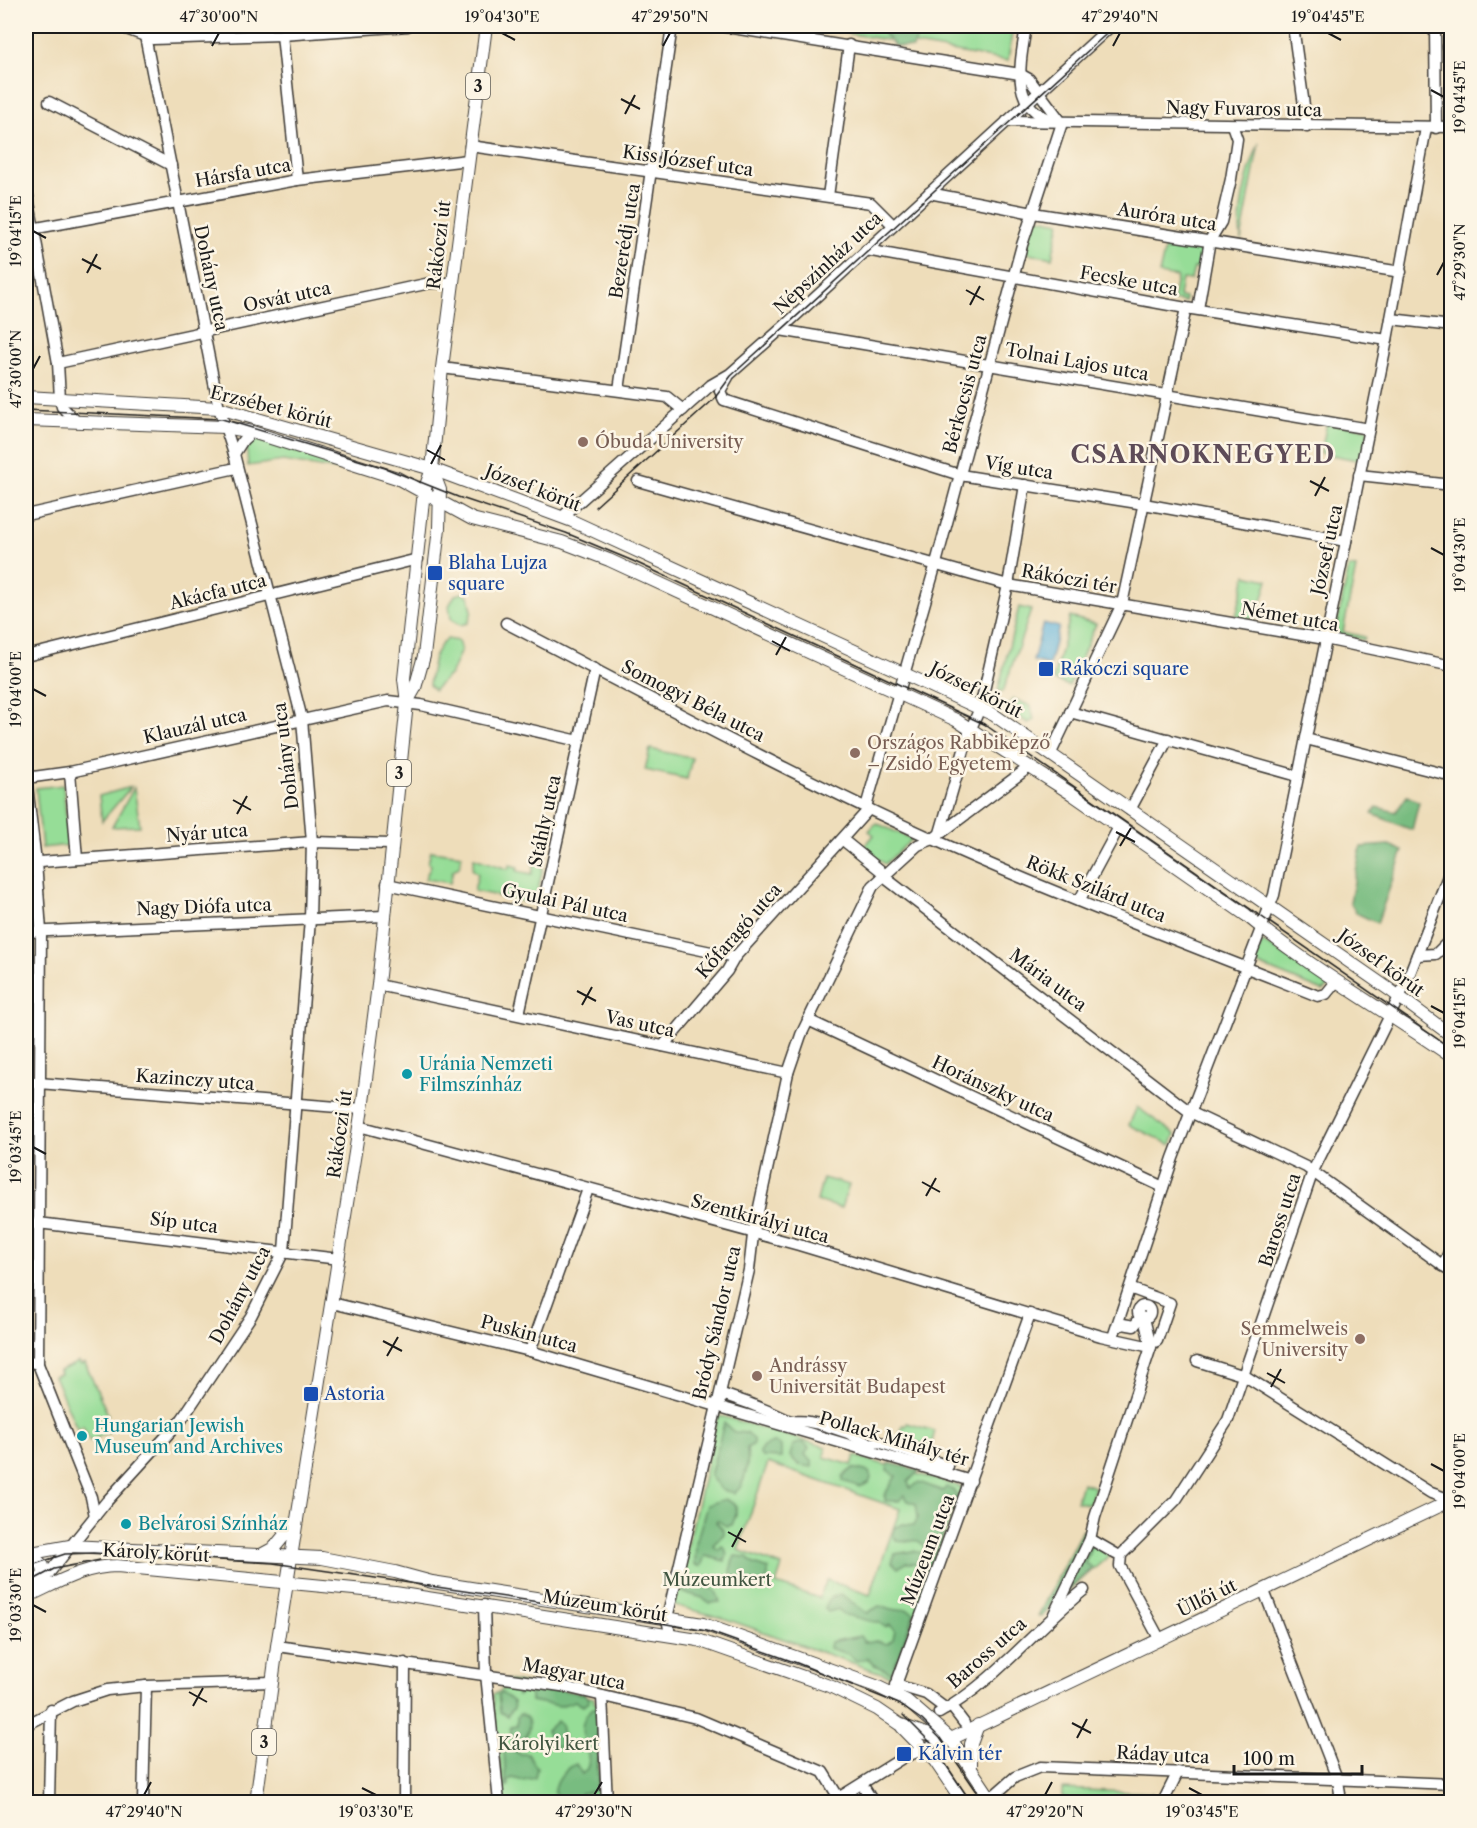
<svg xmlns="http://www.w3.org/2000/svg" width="1477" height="1828" font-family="'Libre Caslon Text',serif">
<rect width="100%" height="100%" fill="#fcf5e5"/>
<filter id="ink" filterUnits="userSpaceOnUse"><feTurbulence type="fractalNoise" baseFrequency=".0167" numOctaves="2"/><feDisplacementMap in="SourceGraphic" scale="12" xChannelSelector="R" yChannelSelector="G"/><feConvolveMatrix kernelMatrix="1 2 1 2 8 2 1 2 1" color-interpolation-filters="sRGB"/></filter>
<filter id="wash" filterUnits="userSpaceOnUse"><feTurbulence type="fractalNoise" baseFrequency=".008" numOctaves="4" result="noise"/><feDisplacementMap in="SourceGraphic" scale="24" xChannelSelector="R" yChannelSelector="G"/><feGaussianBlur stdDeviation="1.35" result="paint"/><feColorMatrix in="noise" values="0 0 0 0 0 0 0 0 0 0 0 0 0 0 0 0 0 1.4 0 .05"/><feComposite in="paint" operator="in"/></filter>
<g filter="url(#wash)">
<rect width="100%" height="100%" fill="#eeddba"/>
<g fill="#96dd97" stroke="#597c5a" stroke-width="1.5" fill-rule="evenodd">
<polygon points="829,26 1013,26 1008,61 829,30"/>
<path d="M1259 143 1241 240C1237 207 1247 173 1259 143Z"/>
<polygon points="1034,217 1060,222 1052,258 1024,252"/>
<polygon points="1167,239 1208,246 1203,270 1194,268 1191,280 1182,279 1179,297 1185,298 1185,302 1173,300 1177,277 1159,274"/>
<polygon points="1327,422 1369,429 1362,461 1321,453"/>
<polygon points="252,436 346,465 338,470 283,461 248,466 246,440"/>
<polygon points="1349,567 1356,568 1343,632 1365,637 1364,640 1335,634"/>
<polygon points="1246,575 1268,580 1257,619 1236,616"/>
<polygon points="463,593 469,596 472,611 468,623 460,625 451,619 449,606 455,595"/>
<polygon points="1019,607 1031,610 1003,692 998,690"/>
<polygon points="1070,617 1096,624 1069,686 1053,680"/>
<path d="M447 639 458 641 461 650 451 673 434 690 429 685C431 669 433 650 447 639Z"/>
<polygon points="1014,699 1031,706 1034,720 1028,723 1005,709"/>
<polygon points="650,749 692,758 687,779 645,770"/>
<polygon points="63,785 69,845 42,848 36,788"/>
<polygon points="131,787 102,821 99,796"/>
<polygon points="134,788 140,826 112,827"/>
<polygon points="876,823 912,839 885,864 863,848 874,835 869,831"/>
<polygon points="431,851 462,855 459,867 453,870 450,883 425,879 431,865 428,863"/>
<polygon points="536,856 545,858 535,904 474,891 478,874 472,869 474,858 508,869 510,865 518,867 517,871 532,874"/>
<polygon points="1262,942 1332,982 1323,991 1254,963"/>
<polygon points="1137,1107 1175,1134 1171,1145 1129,1125"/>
<polygon points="823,1178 849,1185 841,1208 817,1201"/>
<polygon points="79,1362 81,1365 85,1363 108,1415 102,1418 109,1432 90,1441 83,1426 77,1429 54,1376 60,1374 59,1371"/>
<path d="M718 1415 826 1447 824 1457 852 1465 855 1456 962 1487 893 1677 726 1619 674 1605ZM768 1463 900 1509 870 1595 827 1580 819 1598 776 1584 782 1566 738 1550Z"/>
<polygon points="907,1423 935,1431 931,1446 899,1437 903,1425 906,1426"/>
<polygon points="1082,1483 1095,1487 1089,1505 1077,1501"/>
<polygon points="1090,1542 1110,1555 1068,1591"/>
<polygon points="506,1681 594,1698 594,1702 598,1704 600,1802 504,1802 493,1695 502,1690"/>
<polygon points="1062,1789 1152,1793 1148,1802 1074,1802 1062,1797"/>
</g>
<g fill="#78bc80" stroke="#4a6c4e" stroke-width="1.5">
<polygon points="887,26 921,26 913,48 895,46 884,34"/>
<polygon points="1407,796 1419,802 1412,830 1372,814 1377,807 1396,812"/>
<polygon points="1389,845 1403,851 1377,923 1356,913 1350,902 1361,847"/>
<path d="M724 1423 734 1432 746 1433 754 1439V1444L747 1448C749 1462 746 1484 735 1493L722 1490 710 1476Z"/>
<polygon points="775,1442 781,1446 781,1458 762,1457 759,1453 763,1447"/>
<polygon points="803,1442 809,1448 805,1455 812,1461 812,1467 799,1465 790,1456 793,1445"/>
<path d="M889 1463 920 1470 908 1482 910 1488 919 1482 943 1491 946 1487 953 1489 957 1496 948 1508 949 1519 940 1531 942 1536 929 1568H925L923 1560 919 1563H906L898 1568 892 1562 895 1554 913 1551 922 1553 925 1547C916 1535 909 1544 897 1541L893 1535 895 1528 903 1524 914 1525 918 1517 916 1504 908 1501 904 1495 899 1501H885V1494L896 1476 887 1470Z"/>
<polygon points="853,1468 869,1472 871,1478 869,1483 860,1487 843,1481 843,1476"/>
<polygon points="725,1499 736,1505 736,1515 732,1525 726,1526 717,1520 716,1522 724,1531 724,1534 713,1545 718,1550 722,1546 725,1548 727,1555 725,1561 705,1556 701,1566 698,1566 695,1564 696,1543 707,1505"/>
<path d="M1082 1530C1095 1542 1091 1549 1085 1562L1093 1568 1068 1590H1062L1042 1617 1038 1616Z"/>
<path d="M735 1556 747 1557 754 1564 768 1569V1577L760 1587 749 1590C732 1581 726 1573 735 1556Z"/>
<polygon points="684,1576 691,1576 716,1591 720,1602 710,1603 703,1598 682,1592 680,1590"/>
<path d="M842 1595 867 1613 879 1606 897 1610 906 1609 914 1613 892 1673 874 1665 867 1658 857 1661 848 1654 829 1648 830 1642 860 1636 864 1642 877 1641 887 1644 893 1639 895 1630 890 1625 885 1627 878 1622C865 1622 855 1615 843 1615L838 1609 828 1612 825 1609C828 1598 831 1596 842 1595Z"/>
<polygon points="505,1680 585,1694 589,1701 583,1706 575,1701 560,1706 531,1701 531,1694 524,1692 518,1696 515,1690 504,1689"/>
<polygon points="502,1693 513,1702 514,1708 507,1716 500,1712 498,1695"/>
<path d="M593 1708H597L598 1788 591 1792 581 1793 577 1802H564L554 1793C555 1782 566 1768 576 1764L582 1774C603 1758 565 1730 593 1708Z"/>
<path d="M520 1714 526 1717C532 1723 527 1740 519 1744L512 1741 510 1726 517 1725V1717Z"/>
<polygon points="557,1721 561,1724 564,1741 561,1747 554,1746 546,1731"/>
<polygon points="508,1747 520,1754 528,1754 537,1768 535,1778 523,1781 513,1778 508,1780 509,1785 506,1787 504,1749"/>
</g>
<polygon fill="#5eb1d9" stroke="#3d667a" stroke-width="1.5" points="1043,623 1059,627 1049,665 1033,661"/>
</g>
<g filter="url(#ink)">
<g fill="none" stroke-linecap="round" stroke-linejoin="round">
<defs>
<g id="minor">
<polyline points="118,26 153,39 282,35 408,26"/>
<polyline points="720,26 1020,74 1029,79 1062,123"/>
<path d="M1026 26C1021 60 1008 108 1053 120"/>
<polyline points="1293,26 1307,127"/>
<polyline points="1435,26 1436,128"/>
<polyline points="282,35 297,180"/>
<polyline points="49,102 171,165"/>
<polyline points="1007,121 1452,127"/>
<polyline points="470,146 871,203 893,225"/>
<polyline points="26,186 58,363 60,399 62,407 76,421"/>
<polyline points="929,193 1033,213 1401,272"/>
<polyline points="828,196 849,45"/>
<polyline points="26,230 297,180 468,160"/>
<polyline points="866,250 1186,308 1387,340"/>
<polyline points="1198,309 1210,240 1221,222 1231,179 1237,139 1232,125"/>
<polyline points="1391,319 1452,326"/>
<polyline points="780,330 1369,429"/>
<polyline points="58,363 430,283 453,283"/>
<polyline points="442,368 667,397 683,410"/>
<polyline points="728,377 720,391 724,400 960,475 1144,504 1346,541"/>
<polyline points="619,390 672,26"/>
<polyline points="234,454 243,440 252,432"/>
<polyline points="1359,475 1452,485"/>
<polyline points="638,481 1008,585 1325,639 1452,666"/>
<polyline points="26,515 236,468"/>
<polyline points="562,517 711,385 730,374 780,330 1111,26"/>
<path d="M506 623C648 697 790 774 935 840 1061 897 1190 945 1318 996L1326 994 1335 983"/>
<polyline points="26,656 418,559"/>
<polyline points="1070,712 1298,776"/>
<polyline points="1306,739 1452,776"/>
<polyline points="1051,753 1122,604 1186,308"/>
<polyline points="70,772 77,859"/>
<polyline points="26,777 36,862 41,931 38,1364 91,1497 95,1516"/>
<polyline points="26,778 70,772 388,701 421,705 579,741"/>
<polyline points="866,807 935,567 1022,245 1062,123"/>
<polyline points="1130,810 1168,739"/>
<polyline points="940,833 969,733 980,708 1008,585 1025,485"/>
<polyline points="843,840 880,870 884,877 1190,1112 1306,1167 1452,1272"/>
<polyline points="26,863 312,842 391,844"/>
<polyline points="387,884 735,957"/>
<polyline points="1079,901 1119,827"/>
<polyline points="26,932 384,916"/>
<polyline points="1417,955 1436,954 1452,938"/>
<polyline points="378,985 788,1073"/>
<polyline points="519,1014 595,669"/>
<polyline points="808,1020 1163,1187"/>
<polyline points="663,1046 727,971 735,957 869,809"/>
<polyline points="26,1082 362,1109"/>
<polyline points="359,1126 799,1245 1101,1336 1151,1347"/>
<polyline points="26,1225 38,1223 339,1259"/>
<polyline points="1443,1266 1452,1245"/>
<polyline points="1132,1289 1170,1303 1157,1341 1150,1344"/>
<polyline points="332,1303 530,1351 971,1481"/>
<circle cx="1144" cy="1312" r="6"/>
<polyline points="1117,1327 1123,1324 1134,1326 1141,1317"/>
<polyline points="1113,1337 1173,1158 1274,895 1387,340 1426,128"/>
<polyline points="530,1351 588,1189"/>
<polyline points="26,1361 38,1364"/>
<polyline points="1197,1361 1245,1376 1431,1493 1451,1500"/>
<path d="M716 1404 725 1395C747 1402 767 1410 786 1419 794 1423 801 1420 809 1422 821 1424 834 1428 845 1432 858 1436 865 1447 879 1442L948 1466"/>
<polyline points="1090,1539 1116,1554"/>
<polyline points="41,1583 107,1501 182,1419 251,1316 284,1251 310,919 312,842 302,719 234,454 219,408 143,26"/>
<polyline points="1264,1591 1338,1781 1340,1793 1337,1802"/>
<polyline points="484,1605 486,1674 499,1802"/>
<polyline points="1054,1614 1090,1539 1095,1517 1151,1347 1144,1318"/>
<polyline points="670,1635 667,1618 749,1270 753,1235 788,1073 801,1035 873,886 918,845 933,839 1028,768"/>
<polyline points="1160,1640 1120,1566 1121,1555 1176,1500 1228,1420 1313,1171 1406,983 1452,866"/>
<polyline points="277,1646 561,1686 696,1718 823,1772 839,1798"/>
<polyline points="896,1685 926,1694 946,1709"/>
<polyline points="602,1696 607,1802"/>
<polyline points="898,1696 898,1679 1030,1314"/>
<polyline points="951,1706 964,1723"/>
<path d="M939 1713C994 1683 1035 1629 1084 1590"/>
<polyline points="26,1725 73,1701 107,1690 146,1686 272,1682"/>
<polyline points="862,1784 873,1802"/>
<polyline points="991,1798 1015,1777 1040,1767 1452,1784"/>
<polyline points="49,1802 51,1710"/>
<polyline points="143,1802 146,1686"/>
<polyline points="404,1802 405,1663"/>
<polyline points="832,1802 904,1757 951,1739"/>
<polyline points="1163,1802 1178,1772"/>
</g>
<g id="major">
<polyline points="26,397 219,408 432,469 572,521 994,715 1390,990 1452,1036"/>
<path d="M26 420 225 427 252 432 397 478 472 519 562 542 609 560 956 720 1072 794 1246 915C1311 969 1383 1009 1452 1057"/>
<polyline points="407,702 415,688 424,656 439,528 440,490 432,469"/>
<polyline points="26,1554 70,1546 322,1558 395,1572 432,1582 703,1624 876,1686 907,1701 951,1739 993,1802"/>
<polyline points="261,1555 274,1548 297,1520"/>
<polyline points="26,1562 39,1562 43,1566 44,1574 29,1595"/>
<path d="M26 1597C55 1584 84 1566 117 1566L395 1593 698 1640 832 1687 877 1709 899 1724 923 1733 951 1739 1452 1500"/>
<polyline points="902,1727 935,1761 963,1802"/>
<polyline points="971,1765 971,1744 978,1725"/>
<polyline points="256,1802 277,1646 363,1102 378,985 407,703 404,679 424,491 432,469 442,368 486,26"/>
</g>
</defs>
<use href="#minor" stroke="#3c3934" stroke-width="13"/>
<use href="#major" stroke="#3c3934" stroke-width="14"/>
<use href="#minor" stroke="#fff" stroke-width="10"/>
<use href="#major" stroke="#fff" stroke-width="12"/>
<g stroke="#1c1c1c" stroke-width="1.5">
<polyline points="26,410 222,419 385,468 458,497 566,533 633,561 984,724 1452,1049"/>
<polyline points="595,507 714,399 731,376 1115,26"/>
<polyline points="26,1567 65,1554 93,1553 273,1563 539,1602 707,1631 797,1663 899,1704 922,1720 940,1738 984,1802"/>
<polyline points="26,1584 54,1569 100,1560"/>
<polyline points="903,1715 933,1745 971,1802"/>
</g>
</g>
</g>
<path fill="none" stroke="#1c1c1c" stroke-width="2" d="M502 33 515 40M1328 33 1341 40M212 46 219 33M663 46 670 33M1113 46 1120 33M1431 90 1444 97M621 99 640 109M625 114 635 95M33 231 46 238M82 259 101 269M87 273 97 254M1437 275 1444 262M966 290 984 300M970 305 980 286M33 369 40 356M427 450 445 460M431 464 441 445M1310 481 1329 491M1315 496 1325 477M1431 548 1444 555M772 641 790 651M776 655 786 637M33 689 46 696M233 800 251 810M237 814 247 796M1116 832 1135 842M1120 846 1131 828M577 991 596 1001M582 1005 592 987M1431 1006 1444 1013M33 1147 46 1154M922 1182 940 1192M926 1196 936 1178M383 1341 402 1351M387 1356 398 1337M1267 1373 1285 1383M1271 1387 1281 1369M1431 1464 1444 1471M728 1532 746 1542M732 1547 742 1528M33 1605 46 1612M189 1692 207 1702M193 1706 203 1688M1072 1723 1091 1733M1077 1738 1087 1719M362 1788 376 1795M1189 1788 1202 1795M144 1795 151 1782M594 1795 602 1782M1045 1795 1052 1782"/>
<g fill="#8d6e63" stroke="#fcf5e5" stroke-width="2">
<circle cx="583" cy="442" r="6"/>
<circle cx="855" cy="753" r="6"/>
<circle cx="1360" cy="1339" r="6"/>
<circle cx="757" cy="1376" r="6"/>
</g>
<g fill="#1a4fb4" stroke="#fcf5e5" stroke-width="2">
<rect x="427" y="565" width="16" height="16" rx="3"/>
<rect x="1038" y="661" width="16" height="16" rx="3"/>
<rect x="303" y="1386" width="16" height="16" rx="3"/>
<rect x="896" y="1746" width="16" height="16" rx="3"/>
</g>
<g fill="#0f9aa8" stroke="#fcf5e5" stroke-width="2">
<circle cx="407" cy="1074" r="6"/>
<circle cx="82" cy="1436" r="6"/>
<circle cx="126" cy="1524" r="6"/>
</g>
<g text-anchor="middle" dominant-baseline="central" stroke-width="5" stroke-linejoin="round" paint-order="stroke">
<g fill="#fcf5e5" stroke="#5f5d58" stroke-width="1.5">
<rect x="466" y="73" width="24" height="26" rx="4.5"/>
<rect x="387" y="760" width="24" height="26" rx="4.5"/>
<rect x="252" y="1729" width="24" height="26" rx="4.5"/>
</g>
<g font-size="16" font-weight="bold" fill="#1c1c1c">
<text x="478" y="86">3</text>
<text x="399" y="773">3</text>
<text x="264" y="1742">3</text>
</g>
<g font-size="18" fill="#1c1c1c" stroke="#fcf5e5">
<text transform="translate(1244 109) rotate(1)">Nagy Fuvaros utca</text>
<text transform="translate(688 161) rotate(8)">Kiss József utca</text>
<text transform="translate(243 173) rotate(-10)">Hársfa utca</text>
<text transform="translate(1167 217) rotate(9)">Auróra utca</text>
<text transform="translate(625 241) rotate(-81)">Bezerédj utca</text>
<text transform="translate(439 245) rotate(-83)">Rákóczi út</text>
<text transform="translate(828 263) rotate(-43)">Népszínház utca</text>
<text transform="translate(211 278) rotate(78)">Dohány utca</text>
<text transform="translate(1129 281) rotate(10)">Fecske utca</text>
<text transform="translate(287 297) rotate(-12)">Osvát utca</text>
<text transform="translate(1077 362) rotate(10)">Tolnai Lajos utca</text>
<text transform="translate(965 394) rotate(-75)">Bérkocsis utca</text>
<text transform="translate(271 407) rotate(14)">Erzsébet körút</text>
<text transform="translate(1019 468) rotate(9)">Víg utca</text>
<text transform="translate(533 488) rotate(21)">József körút</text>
<text transform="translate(1327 550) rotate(-78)">József utca</text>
<text transform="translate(1069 579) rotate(10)">Rákóczi tér</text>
<text transform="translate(218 592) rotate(-14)">Akácfa utca</text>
<text transform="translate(1290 617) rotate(10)">Német utca</text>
<text transform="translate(976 690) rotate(27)">József körút</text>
<text transform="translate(693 701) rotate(27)">Somogyi Béla utca</text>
<text transform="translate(195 726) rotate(-13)">Klauzál utca</text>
<text transform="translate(286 756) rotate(-97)">Dohány utca</text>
<text transform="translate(545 821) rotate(-78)">Stáhly utca</text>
<text transform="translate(207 833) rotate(-4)">Nyár utca</text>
<text transform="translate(1096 889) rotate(22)">Rökk Szilárd utca</text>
<text transform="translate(565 903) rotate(12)">Gyulai Pál utca</text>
<text transform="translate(204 907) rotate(-2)">Nagy Diófa utca</text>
<text transform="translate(739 931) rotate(-49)">Kőfaragó utca</text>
<text transform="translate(1381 963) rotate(36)">József körút</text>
<text transform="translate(1048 980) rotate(37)">Mária utca</text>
<text transform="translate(640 1024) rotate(12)">Vas utca</text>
<text transform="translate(195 1080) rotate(4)">Kazinczy utca</text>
<text transform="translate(993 1089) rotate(25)">Horánszky utca</text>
<text transform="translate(340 1134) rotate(-82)">Rákóczi út</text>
<text transform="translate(760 1219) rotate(15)">Szentkirályi utca</text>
<text transform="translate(1280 1220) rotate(-72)">Baross utca</text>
<text transform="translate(184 1223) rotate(7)">Síp utca</text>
<text transform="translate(240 1295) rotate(-62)">Dohány utca</text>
<text transform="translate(717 1323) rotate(-77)">Bródy Sándor utca</text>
<text transform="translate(529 1334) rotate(15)">Puskin utca</text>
<text transform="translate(894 1439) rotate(16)">Pollack Mihály tér</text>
<text transform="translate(928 1550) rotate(-69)">Múzeum utca</text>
<text transform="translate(156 1553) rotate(3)">Károly körút</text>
<text transform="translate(1207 1598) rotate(-26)">Üllői út</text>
<text transform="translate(605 1606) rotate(9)">Múzeum körút</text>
<text transform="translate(987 1653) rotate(-41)">Baross utca</text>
<text transform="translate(574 1674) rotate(11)">Magyar utca</text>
<text transform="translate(1163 1755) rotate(3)">Ráday utca</text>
</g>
<g font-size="18" fill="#785e54" stroke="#fcf5e5" text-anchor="start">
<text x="595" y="442">Óbuda University</text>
<text x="867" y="743">Országos Rabbiképző<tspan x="867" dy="21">– Zsidó Egyetem</tspan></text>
<text x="1348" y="1329" text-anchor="end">Semmelweis<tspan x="1348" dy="21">University</tspan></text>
<text x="769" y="1366">Andrássy<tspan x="769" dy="21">Universität Budapest</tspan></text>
</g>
<g font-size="18" fill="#164399" stroke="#fcf5e5" text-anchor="start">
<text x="448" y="563">Blaha Lujza<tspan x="448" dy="21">square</tspan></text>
<text x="1060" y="669">Rákóczi square</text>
<text x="324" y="1394">Astoria</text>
<text x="918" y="1754">Kálvin tér</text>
</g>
<g font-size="18" fill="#0d838f" stroke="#fcf5e5" text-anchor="start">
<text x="419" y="1064">Uránia Nemzeti<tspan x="419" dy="21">Filmszínház</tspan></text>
<text x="94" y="1426">Hungarian Jewish<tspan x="94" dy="21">Museum and Archives</tspan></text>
<text x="138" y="1524">Belvárosi Színház</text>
</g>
<g font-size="18" fill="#415641" stroke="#fcf5e5">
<text x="717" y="1580">Múzeumkert</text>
<text x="548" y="1744">Károlyi kert</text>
</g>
<g font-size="24" font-weight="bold" letter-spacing="1.5" fill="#5d4b57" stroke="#fcf5e5">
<text x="1203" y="454">CSARNOKNEGYED</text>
</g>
</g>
<rect width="1477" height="1828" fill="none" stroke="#fcf5e5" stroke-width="66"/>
<path d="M1234 1765v9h128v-9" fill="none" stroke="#1c1c1c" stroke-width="3"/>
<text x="1243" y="1765" font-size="18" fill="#1c1c1c" stroke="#fcf5e5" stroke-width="4.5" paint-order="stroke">100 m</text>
<rect x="33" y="33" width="1411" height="1762" fill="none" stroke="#1c1c1c" stroke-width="2"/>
<g font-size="15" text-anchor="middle" fill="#1c1c1c">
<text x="219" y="22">47°30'00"N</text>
<text x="502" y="22">19°04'30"E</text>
<text x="670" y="22">47°29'50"N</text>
<text x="1120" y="22">47°29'40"N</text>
<text x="1328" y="22">19°04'45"E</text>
<text transform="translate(1460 97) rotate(-90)" y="5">19°04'45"E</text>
<text transform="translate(16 231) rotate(-90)" y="5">19°04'15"E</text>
<text transform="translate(1460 262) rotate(-90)" y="5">47°29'30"N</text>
<text transform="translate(16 369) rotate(-90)" y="5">47°30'00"N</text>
<text transform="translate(1460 555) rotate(-90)" y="5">19°04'30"E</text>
<text transform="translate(16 689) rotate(-90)" y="5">19°04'00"E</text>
<text transform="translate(1460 1013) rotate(-90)" y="5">19°04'15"E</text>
<text transform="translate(16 1147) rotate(-90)" y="5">19°03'45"E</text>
<text transform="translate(1460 1471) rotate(-90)" y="5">19°04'00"E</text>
<text transform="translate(16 1605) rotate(-90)" y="5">19°03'30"E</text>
<text x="144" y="1817">47°29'40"N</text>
<text x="376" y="1817">19°03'30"E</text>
<text x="594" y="1817">47°29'30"N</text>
<text x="1045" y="1817">47°29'20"N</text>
<text x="1202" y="1817">19°03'45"E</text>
</g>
</svg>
